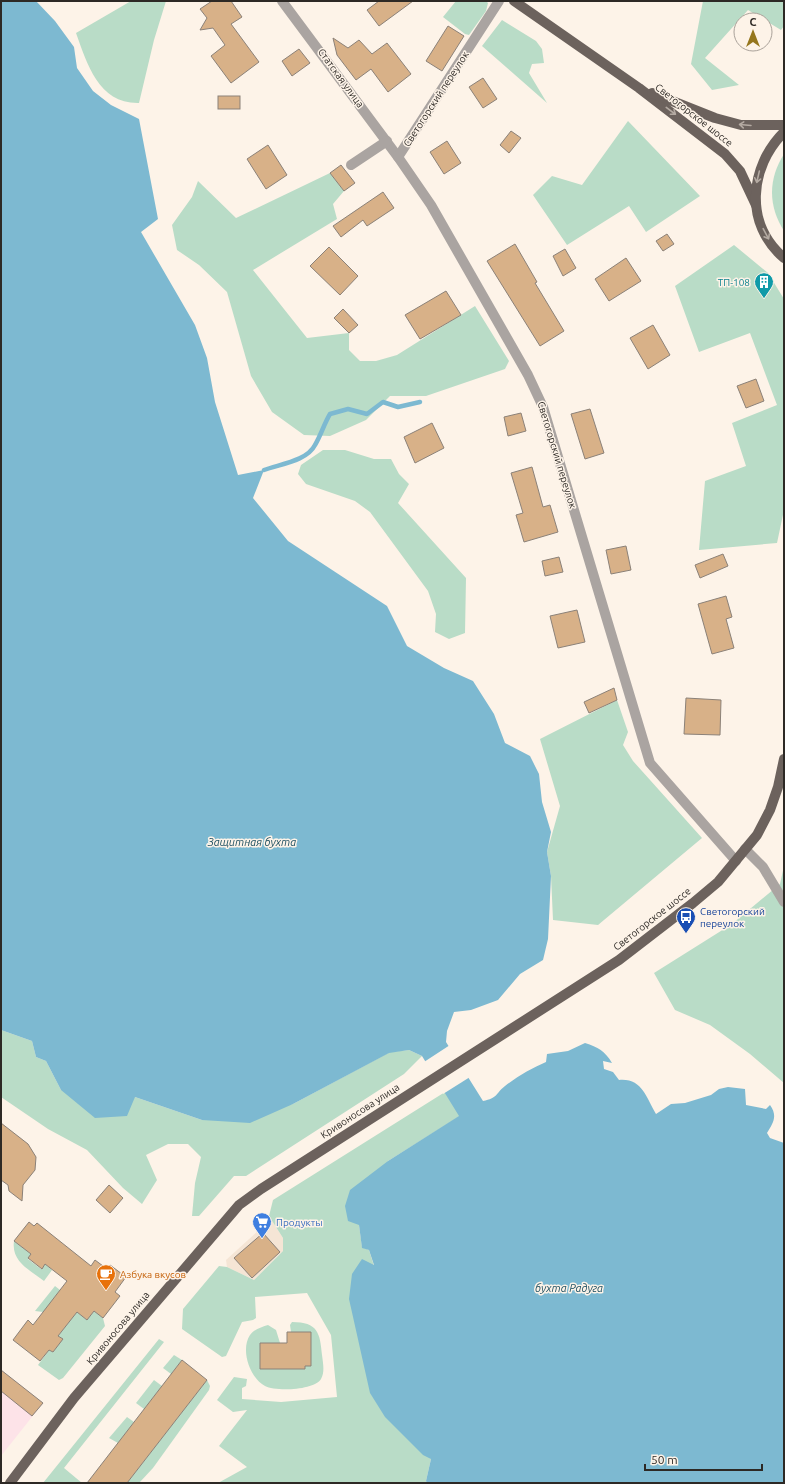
<svg xmlns="http://www.w3.org/2000/svg" width="785" height="1484" font-family="Ubuntu,sans-serif">
<rect width="100%" height="100%" fill="#fdf3e8"/>
<polygon fill="#f5e5d5" points="271,1219 283,1238 283,1251 254,1280 227,1267 226,1260"/>
<polygon fill="#fde3e8" points="1,1370 43,1403 1,1456"/>
<g fill="#b9dcc7">
<path d="M131 1H166L154 40 139 103C99 104 87 64 76 33Z"/>
<polygon points="456,1 486,1 488,3 486,11 469,35 465,34 443,17"/>
<polygon points="703,1 784,1 784,26 781,30 748,10 705,58 739,85 712,90 691,64"/>
<polygon points="502,20 536,41 542,49 544,63 532,64 529,73 547,103 482,46"/>
<polygon points="628,121 700,196 646,232 629,206 567,245 533,195 552,176 582,185"/>
<path d="M784 154V231C768 206 768 179 784 154Z"/>
<polygon points="330,173 344,191 333,204 337,219 253,270 307,338 349,333 349,350 360,361 376,361 397,355 475,306 509,361 505,369 426,396 390,396 366,420 330,436 304,435 272,412 251,376 227,292 199,265 177,250 172,225 192,197 198,181 236,218"/>
<polygon points="734,245 768,273 784,299 784,510 777,543 699,550 705,481 746,466 732,423 777,405 750,333 699,352 675,286"/>
<polygon points="323,450 345,450 374,459 391,459 399,474 409,484 398,503 466,578 465,633 449,639 435,632 436,614 428,591 370,512 355,501 306,484 298,474 301,465"/>
<polygon points="617,700 628,732 623,745 633,761 702,838 598,925 553,920 551,876 547,852 560,806 540,739"/>
<polygon points="784,866 784,1083 750,1054 710,1025 675,1010 654,973 732,924 780,884"/>
<polygon points="1,1030 32,1041 36,1057 46,1061 61,1090 135,1097 202,1120 293,1104 390,1052 409,1050 422,1056 404,1074 246,1176 234,1176 199,1216 192,1216 195,1183 201,1157 188,1144 168,1144 146,1155 157,1180 142,1204 123,1188 87,1150 48,1129 1,1097"/>
<polygon points="445,1092 460,1116 388,1161 359,1225 362,1247 369,1250 374,1266 361,1260 431,1459 426,1481 427,1483 218,1483 247,1467 219,1446 247,1410 233,1412 217,1400 234,1377 247,1379 246,1386 242,1388 242,1399 281,1402 337,1397 331,1335 307,1293 255,1297 256,1318 253,1320 242,1322 226,1356 222,1357 182,1329 183,1309 219,1266 227,1267 254,1280 283,1251 283,1238 269,1216 273,1200"/>
<path d="M14 1241 31 1254 28 1259 41 1269 45 1264 52 1270 44 1281C30 1270 11 1262 14 1241Z"/>
<polygon points="55,1286 60,1290 54,1298 57,1300 43,1312 35,1311"/>
<polygon points="94,1311 103,1318 105,1326 63,1378 59,1380 38,1365 49,1350 53,1352 62,1339 58,1336 77,1312 87,1320"/>
<path d="M292 1322C318 1322 320 1333 322 1355 323 1363 325 1372 321 1379 315 1390 276 1392 265 1386 250 1378 240 1350 250 1335 254 1329 262 1327 268 1325L276 1330 280 1343H260V1369H305V1366L311 1365V1332H291L290 1325Z"/>
<polygon points="159,1339 164,1342 64,1468 82,1483 43,1483"/>
<polygon points="174,1355 182,1360 171,1374 163,1368"/>
<polygon points="154,1380 162,1386 144,1409 136,1403"/>
<polygon points="207,1380 210,1386 209,1390 153,1468 139,1483 127,1483"/>
<polygon points="127,1417 134,1422 118,1443 109,1438"/>
</g>
<path fill="#7db9d1" d="M1 1H36L55 21 74 47 77 68 93 91 111 105 139 119 158 219 141 232 195 325 207 358 215 402 238 475 264 470 253 498 288 541 387 606 407 646 444 668 473 681 494 714 505 743 530 756 539 774 542 802 551 832 547 852 551 876 548 939 543 960 520 974 498 1000 471 1010 454 1012 447 1031 446 1042 483 1101C498 1098 495 1094 505 1086 518 1076 532 1068 546 1062L547 1054 568 1051 585 1043C598 1047 605 1051 612 1063L603 1061 604 1069 613 1072 619 1080C642 1078 646 1097 656 1114L671 1104 685 1103 711 1095 719 1089 728 1087 745 1089 746 1105 766 1109 770 1105C778 1116 773 1123 767 1133L770 1138 784 1143V1483H427L426 1481 431 1459 423 1455 385 1417 370 1393 349 1299 352 1274 362 1259 374 1265 369 1250 362 1248 359 1225 348 1221 345 1206 350 1190 388 1161 459 1116 422 1056 409 1050 389 1053 293 1104 250 1123 202 1120 135 1097 127 1116 95 1118 61 1090 46 1061 36 1057 32 1041 1 1030Z"/>
<polygon fill="#fdf3e8" points="450,1045 470,1077 443,1094 424,1062"/>
<g fill="none" stroke-linecap="round" stroke-linejoin="round">
<path stroke="#7db9d1" stroke-width="4.5" d="M264 470C280 464 307 461 315 445 321 435 324 424 330 414L348 409 367 414 383 402 398 407 420 402"/>
</g>
<g fill="#d8b188" stroke="#8b8178">
<polygon points="212,1 231,1 242,17 231,24 259,62 231,83 211,56 225,45 213,28 200,30 207,18 200,9"/>
<polygon points="379,1 413,1 379,26 367,10"/>
<polygon points="448,26 464,36 442,71 426,61"/>
<polygon points="333,38 348,48 359,40 372,54 387,43 411,74 388,92 371,69 356,80 337,55"/>
<polygon points="299,49 310,63 292,76 282,61"/>
<polygon points="483,78 497,99 483,108 469,87"/>
<rect x="218" y="96" width="22" height="13"/>
<polygon points="511,131 521,138 509,153 500,145"/>
<polygon points="447,141 461,163 444,174 430,152"/>
<polygon points="268,145 287,175 266,189 247,159"/>
<polygon points="341,165 355,183 344,191 330,173"/>
<polygon points="383,192 394,208 367,226 363,220 341,237 333,226"/>
<polygon points="667,234 674,244 663,251 656,241"/>
<polygon points="515,244 537,282 535,283 564,331 540,346 487,261"/>
<polygon points="329,247 358,276 340,295 310,266"/>
<polygon points="565,249 576,268 563,276 553,256"/>
<polygon points="626,258 641,281 609,301 595,279"/>
<polygon points="446,291 461,315 420,339 405,315"/>
<polygon points="343,309 358,325 349,333 334,318"/>
<polygon points="653,325 670,355 648,369 630,338"/>
<polygon points="756,379 764,401 746,408 737,386"/>
<polygon points="590,409 604,453 585,459 571,414"/>
<polygon points="521,413 526,431 508,436 504,417"/>
<polygon points="432,423 444,448 415,463 404,437"/>
<polygon points="532,467 543,507 550,505 558,532 524,542 516,515 523,513 511,473"/>
<polygon points="626,546 631,570 611,574 606,550"/>
<polygon points="723,554 728,566 700,578 695,565"/>
<polygon points="559,557 563,572 545,576 542,561"/>
<polygon points="726,596 732,617 726,619 734,648 712,654 698,604"/>
<polygon points="577,610 585,642 558,648 550,616"/>
<polygon points="614,688 617,700 589,713 584,702"/>
<polygon points="686,698 721,700 720,735 684,734"/>
<polygon points="1,1123 28,1144 36,1157 35,1170 23,1185 22,1201 9,1191 8,1185 1,1180"/>
<polygon points="109,1185 123,1198 110,1213 96,1200"/>
<polygon points="29,1222 34,1226 37,1223 91,1266 95,1260 107,1269 110,1265 126,1277 115,1292 120,1296 103,1318 94,1311 87,1320 77,1312 58,1336 63,1339 53,1352 49,1350 40,1361 13,1340 28,1320 33,1325 67,1281 45,1264 42,1269 28,1258 31,1254 14,1241"/>
<polygon points="263,1233 280,1252 252,1278 234,1258"/>
<polygon points="287,1332 311,1332 311,1366 305,1366 305,1369 260,1369 260,1343 287,1343"/>
<polygon points="182,1360 207,1380 127,1483 87,1483"/>
<polygon points="1,1370 43,1403 32,1416 1,1391"/>
</g>
<g fill="none" stroke-linecap="round" stroke-linejoin="round">
<g stroke="#aaa4a1" stroke-width="10">
<polyline points="282,1 398,157 431,205 528,375 543,407 650,763 736,861"/>
<polyline points="398,157 499,1"/>
<polyline points="351,165 387,141"/>
<polyline points="745,849 763,867 784,902"/>
</g>
<g stroke="#6c625d" stroke-width="10">
<polyline points="514,1 639,88 725,154 740,171 756,205"/>
<polyline points="652,93 715,118 741,125 784,125"/>
<path d="M784 132C749 167 744 224 784 258"/>
<polyline points="10,1483 74,1398 239,1205 261,1189 619,960 693,903 718,882 757,835 770,810 778,787 784,759"/>
</g>
</g>
<defs><path id="oneway-shaft" d="M-6 0H5M1.5-3L5.5 0L1.5 3" fill="none" stroke-width="1.6" stroke-linecap="round" stroke-linejoin="round"/></defs>
<g stroke="#b4aaa2">
<use href="#oneway-shaft" transform="translate(671 111) rotate(37)"/>
<use href="#oneway-shaft" transform="translate(745 125) rotate(-175)"/>
<use href="#oneway-shaft" transform="translate(758 177) rotate(103)"/>
<use href="#oneway-shaft" transform="translate(766 234) rotate(62)"/>
</g>
<defs>
<symbol id="building-pin" viewBox="-11 -11 22 30"><path d="M0 17L-7.5 6A9.5 9.5 0 1 1 7.5 6Z" fill="#0f9aa8" stroke="#fdf3e8"/><path d="M-4-6H4V6H1V3H-1V6H-4ZM-2.5-4.3h1.7v1.8h-1.7ZM.8-4.3h1.7v1.8H.8ZM-2.5-1h1.7V.8h-1.7ZM.8-1h1.7V.8H.8Z" fill="#fff"/></symbol>
<symbol id="bus-pin" viewBox="-11 -11 22 30"><path d="M0 17L-7.5 6A9.5 9.5 0 1 1 7.5 6Z" fill="#1a4fb4" stroke="#fdf3e8"/><path d="M-5-6H5V4H4V6H2V4H-2V6H-4V4H-5ZM-3.5-4V0h7V-4ZM-3.5 1.2v1.5H-2V1.2ZM2 1.2v1.5H3.5V1.2Z" fill="#fff"/></symbol>
<symbol id="supermarket-pin" viewBox="-11 -11 22 30"><path d="M0 17L-7.5 6A9.5 9.5 0 1 1 7.5 6Z" fill="#3f7fe0" stroke="#fdf3e8"/><path d="M-6-5.5h2.5l.6 2H6L4.5 2H-2.5L-4.4-4H-6ZM-1.5 3.2a1.3 1.3 0 1 0 .1 0ZM3 3.2a1.3 1.3 0 1 0 .1 0Z" fill="#fff"/></symbol>
<symbol id="cafe-pin" viewBox="-11 -11 22 30"><path d="M0 17L-7.5 6A9.5 9.5 0 1 1 7.5 6Z" fill="#e8710a" stroke="#fdf3e8"/><path d="M-5.5-4.5H6V0H3Q3 3.5 0 3.5H-2.5Q-5.5 3.5-5.5 0ZM3-3.2v2h1.7v-2ZM-6 4.5H4V6H-6Z" fill="#fff"/></symbol>
</defs>
<g fill-rule="evenodd">
<use href="#building-pin" x="753" y="271" width="22" height="30"/>
<use href="#bus-pin" x="675" y="906" width="22" height="30"/>
<use href="#supermarket-pin" x="251" y="1211" width="22" height="30"/>
<use href="#cafe-pin" x="95" y="1263" width="22" height="30"/>
</g>
<g text-anchor="middle" dominant-baseline="central" stroke-width="3" stroke-linejoin="round" paint-order="stroke">
<g font-size="10" fill="#2d2925" stroke="#fdf3e8">
<text transform="translate(341 78) rotate(54)">Статская улица</text>
<text transform="translate(436 99) rotate(-57)">Светогорский переулок</text>
<text transform="translate(694 115) rotate(38)">Светогорское шоссе</text>
<text transform="translate(557 455) rotate(73)">Светогорский переулок</text>
<text transform="translate(652 919) rotate(-38)">Светогорское шоссе</text>
<text transform="translate(360 1111) rotate(-33)">Кривоносова улица</text>
<text transform="translate(118 1328) rotate(-50)">Кривоносова улица</text>
</g>
<g font-size="10" fill="#0d838f" stroke="#fdf3e8" text-anchor="end">
<text x="750" y="282">ТП-108</text>
</g>
<g font-size="10" fill="#164399" stroke="#fdf3e8" text-anchor="start">
<text x="700" y="911">Светогорский<tspan x="700" dy="12">переулок</tspan></text>
</g>
<g font-size="10" fill="#366cbe" stroke="#fdf3e8" text-anchor="start">
<text x="276" y="1222">Продукты</text>
</g>
<g font-size="10" fill="#c56008" stroke="#fdf3e8" text-anchor="start">
<text x="120" y="1274">Азбука вкусов</text>
</g>
<g font-size="11" font-style="italic" fill="#1e5062" stroke="#fdf3e8">
<text x="252" y="842">Защитная бухта</text>
<text x="569" y="1288">бухта Радуга</text>
</g>
</g>
<rect width="785" height="1484" fill="none" stroke="#2d2925" stroke-width="4"/>
<g transform="translate(753 32)"><circle r="19" fill="#fdf3e8" stroke="#aaa29a"/>
<path d="M0-3L7 15L0 10L-7 15Z" fill="#95761d"/>
<text y="-6" font-size="11" font-weight="bold" text-anchor="middle" fill="#2d2925">С</text>
</g>
<path d="M645 1464v6h117v-6" fill="none" stroke="#2d2925" stroke-width="2"/>
<text x="651" y="1464" font-size="12" fill="#2d2925" stroke="#fdf3e8" stroke-width="3" paint-order="stroke">50 m</text>
</svg>
